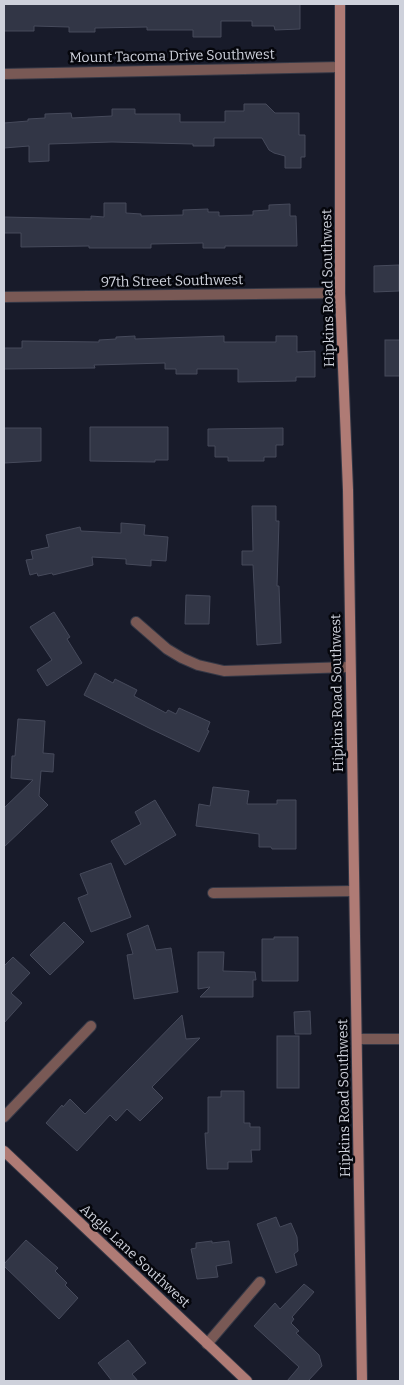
<svg xmlns="http://www.w3.org/2000/svg" width="404" height="1385" font-family="Bitter,serif">
<rect width="100%" height="100%" fill="#181b2a"/>
<g fill="#323646" stroke="#464a5b">
<polygon points="4,4 300,4 300,29 275,30 274,26 252,26 252,21 221,21 221,37 193,37 193,30 147,30 147,27 95,28 95,32 69,32 69,27 34,26 34,31 4,31"/>
<polygon points="244,104 266,104 275,113 299,113 299,135 305,135 305,157 301,157 301,168 285,168 285,156 274,153 269,150 262,138 214,138 214,146 193,146 193,144 112,142 49,144 49,161 29,162 29,146 4,148 4,123 28,121 28,119 45,118 45,114 71,113 72,118 112,116 112,109 135,109 135,114 180,114 180,122 225,122 225,111 244,111"/>
<polygon points="104,203 126,203 126,213 141,214 141,216 183,215 183,210 208,209 208,212 219,212 219,216 253,215 253,211 269,210 269,205 290,204 290,216 296,216 297,246 225,246 225,248 203,248 203,243 151,244 151,248 89,248 89,246 21,247 21,233 4,233 4,217 91,219 91,216 104,217"/>
<polygon points="399,265 399,291 374,292 374,266"/>
<polygon points="135,336 135,339 224,336 224,342 276,342 276,336 297,336 297,352 315,351 315,377 296,377 296,381 238,382 238,369 197,369 197,374 176,374 176,369 165,369 165,363 94,365 95,368 4,369 4,348 22,348 22,341 99,342 99,340 116,339 116,337"/>
<rect x="385" y="340" width="15" height="36"/>
<polygon points="90,427 168,427 168,460 155,460 155,462 90,461"/>
<polygon points="4,428 41,428 41,461 4,463"/>
<polygon points="283,428 283,445 276,445 276,457 264,457 264,461 228,461 228,457 215,457 215,446 208,446 208,429"/>
<polygon points="252,506 276,506 276,521 279,521 277,586 279,586 281,643 257,645 253,565 242,565 242,551 253,551"/>
<polygon points="121,523 145,525 144,535 168,537 166,561 151,560 151,566 126,564 126,559 92,557 93,565 53,575 52,573 38,576 37,573 30,575 26,560 33,559 31,551 49,547 46,535 80,527 81,531 121,533"/>
<polygon points="186,595 210,596 209,624 185,624"/>
<polygon points="54,612 70,637 67,639 82,663 47,686 37,670 52,660 30,627"/>
<polygon points="95,673 113,683 115,679 137,690 134,696 166,713 168,710 176,714 179,708 210,722 207,730 209,731 199,752 149,728 84,695"/>
<polygon points="18,719 45,721 43,753 54,754 53,772 41,771 39,796 48,805 4,847 4,808 33,780 11,778 12,756 15,756"/>
<polygon points="213,787 249,791 247,804 277,804 277,800 296,800 296,849 272,849 271,847 259,847 259,834 196,826 199,804 210,806"/>
<polygon points="155,800 176,835 125,865 111,841 141,824 135,812"/>
<polygon points="111,863 131,917 91,932 78,898 88,894 80,874"/>
<polygon points="64,922 84,942 50,975 30,955"/>
<polygon points="148,925 156,950 171,948 178,992 134,999 127,955 133,954 127,934"/>
<polygon points="274,937 298,937 298,981 262,981 262,939 274,939"/>
<polygon points="198,952 224,952 223,971 255,972 256,980 253,980 253,997 200,997 210,987 198,989"/>
<polygon points="13,957 30,973 11,993 22,1003 4,1023 4,966"/>
<polygon points="310,1011 311,1034 295,1034 294,1012"/>
<polygon points="182,1015 186,1039 200,1038 152,1087 163,1098 140,1121 127,1109 116,1121 110,1115 77,1151 46,1123 62,1105 63,1107 70,1099 85,1114"/>
<rect x="277" y="1036" width="22" height="52"/>
<polygon points="221,1091 244,1091 244,1123 250,1123 250,1127 260,1127 260,1150 251,1150 252,1162 228,1162 228,1169 207,1169 205,1133 208,1133 208,1097 221,1097"/>
<polygon points="276,1217 280,1227 291,1223 297,1237 298,1251 294,1254 297,1265 276,1273 257,1224"/>
<polygon points="26,1240 58,1268 55,1271 67,1283 65,1285 78,1298 59,1319 4,1266 4,1264"/>
<polygon points="212,1241 212,1243 229,1241 232,1263 216,1266 218,1277 197,1279 191,1249 196,1248 196,1243"/>
<polygon points="304,1284 314,1292 292,1317 294,1319 291,1323 299,1331 296,1333 319,1355 322,1366 308,1381 287,1381 299,1367 254,1326 275,1303 280,1309"/>
<polygon points="128,1340 146,1363 132,1374 138,1381 112,1381 98,1363"/>
</g>
<g fill="none" stroke-linecap="round" stroke-linejoin="round">
<defs>
<polyline id="lane" points="207,1344 260,1282"/>
<g id="street">
<polyline points="4,74 340,67"/>
<polyline points="4,297 340,293"/>
<polyline points="136,622 167,649 182,658 198,665 224,671 350,667"/>
<polyline points="213,893 354,891"/>
<polyline points="358,1039 400,1039"/>
<polyline points="4,1117 91,1026"/>
</g>
<g id="secondary">
<polyline points="340,4 340,293 348,490 362,1381"/>
<polyline points="4,1151 247,1381"/>
</g>
</defs>
<use href="#lane" stroke="#353846" stroke-width="12"/>
<use href="#street" stroke="#353846" stroke-width="12"/>
<use href="#secondary" stroke="#353846" stroke-width="12"/>
<use href="#lane" stroke="#795955" stroke-width="10"/>
<use href="#street" stroke="#795955" stroke-width="10"/>
<use href="#secondary" stroke="#af7b75" stroke-width="10"/>
</g>
<g text-anchor="middle" dominant-baseline="central" stroke-width="5" stroke-linejoin="round" paint-order="stroke">
<g font-size="14" fill="#ced1db" stroke="#05060c">
<text transform="translate(172 56) rotate(-1)">Mount Tacoma Drive Southwest</text>
<text transform="translate(172 281) rotate(-1)">97th Street Southwest</text>
<text transform="translate(328 288) rotate(-91)">Hipkins Road Southwest</text>
<text transform="translate(337 693) rotate(-91)">Hipkins Road Southwest</text>
<text transform="translate(344 1098) rotate(-91)">Hipkins Road Southwest</text>
<text transform="translate(135 1256) rotate(43)">Angle Lane Southwest</text>
</g>
</g>
<rect width="404" height="1385" fill="none" stroke="#ced1db" stroke-width="10"/>
</svg>
